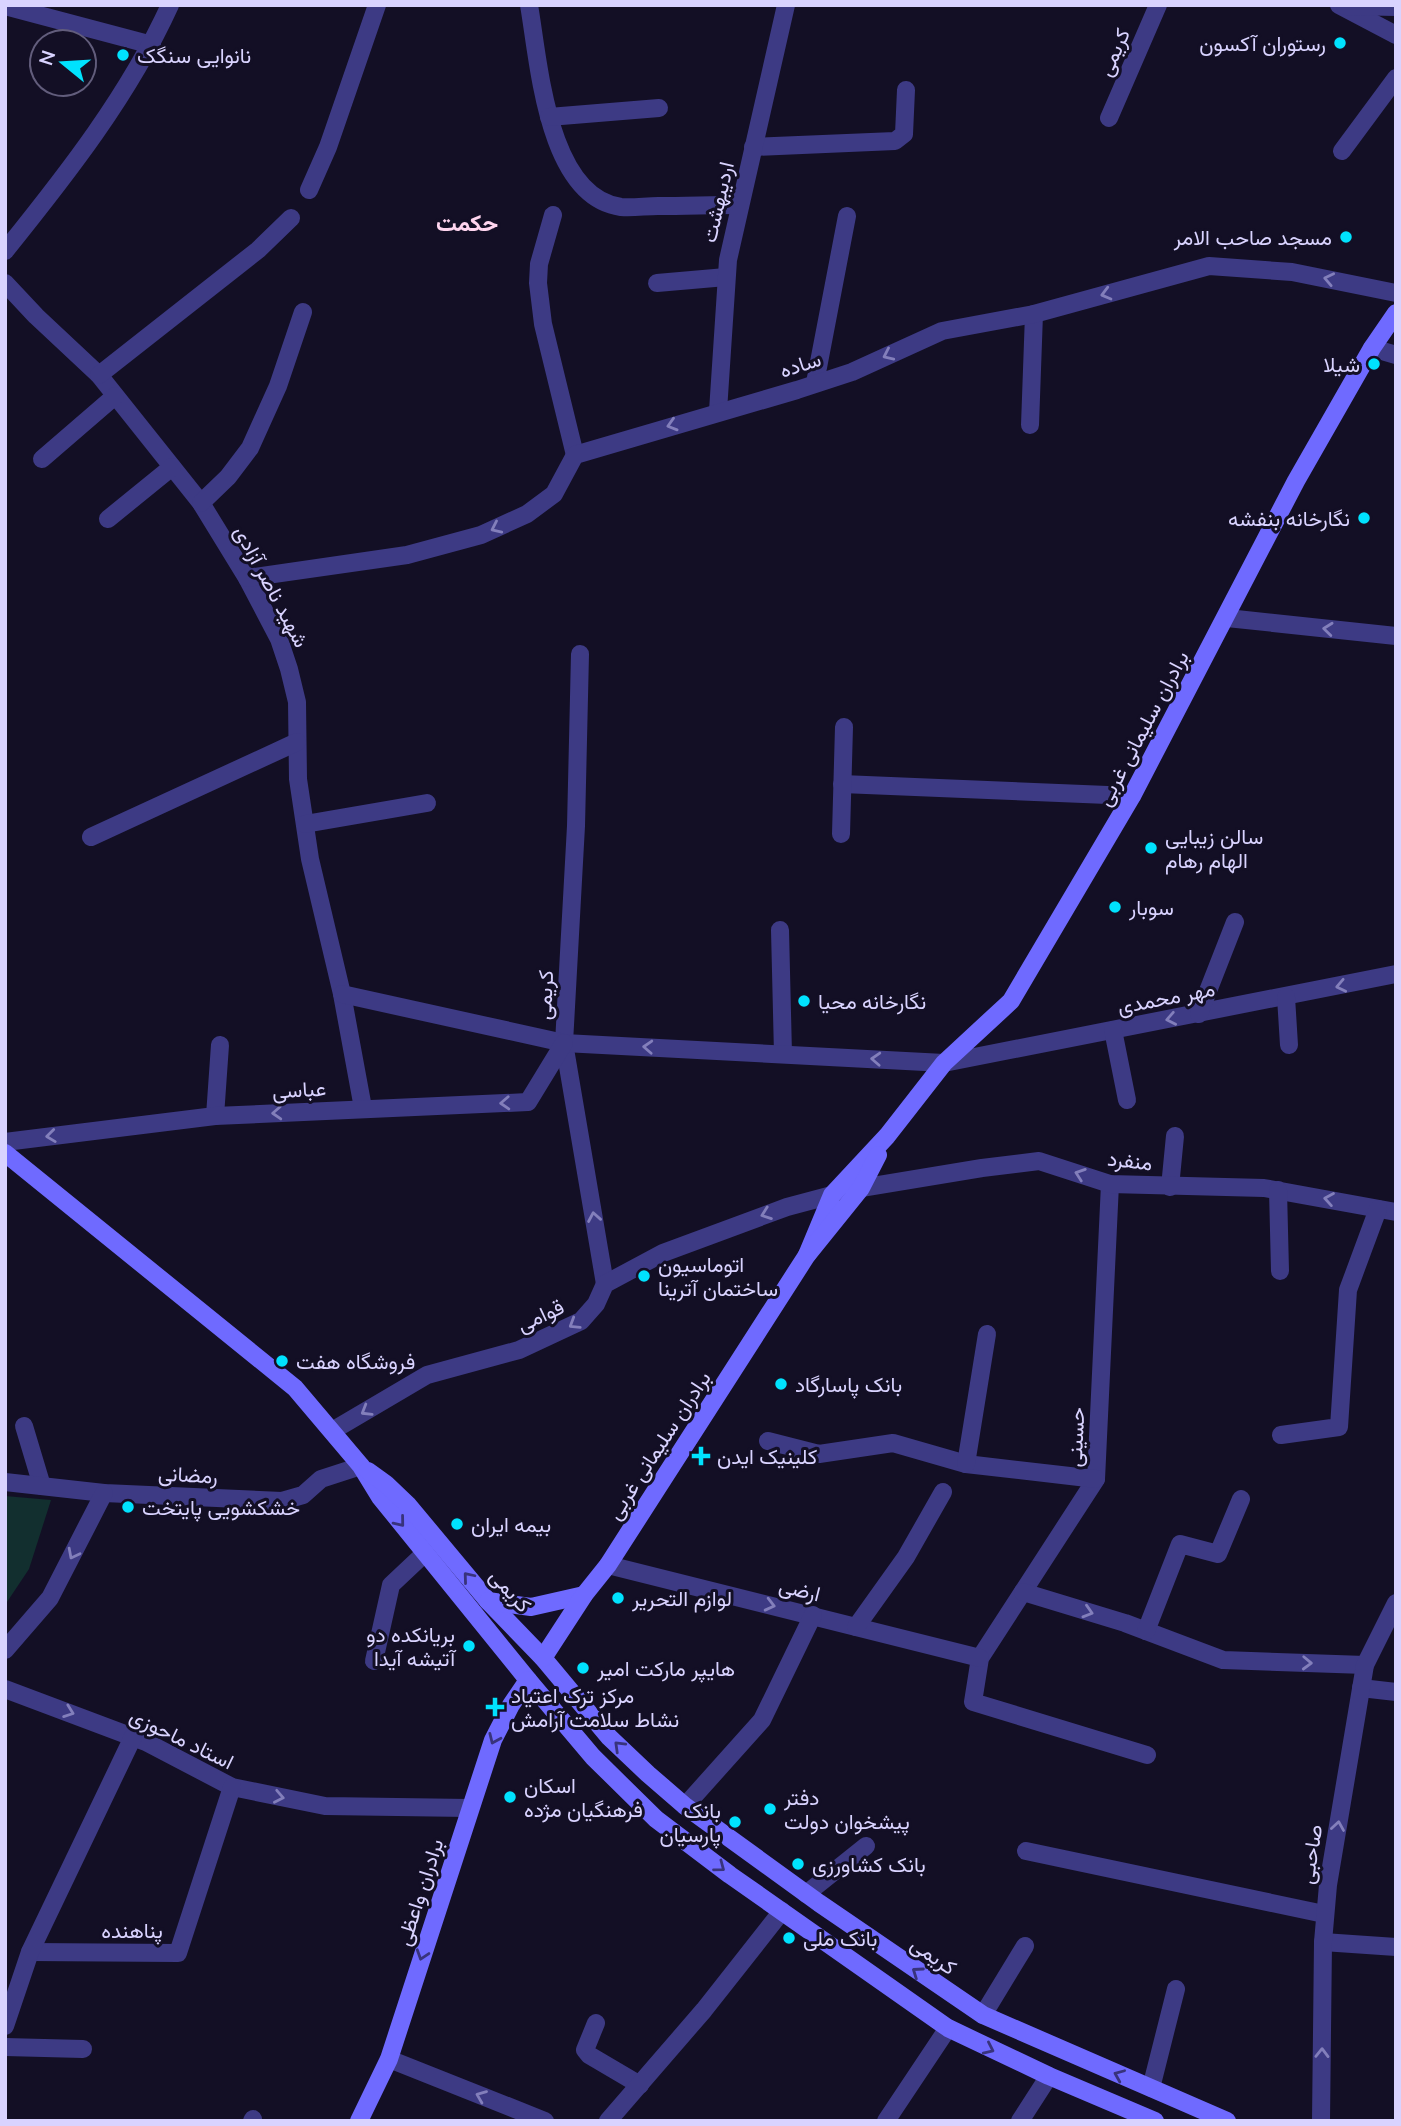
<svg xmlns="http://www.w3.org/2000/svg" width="1401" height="2126" font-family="Mulish,Vazirmatn,sans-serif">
<rect width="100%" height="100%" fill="#130f25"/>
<polygon fill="#122f2f" points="5,1496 51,1500 29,1569 5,1605"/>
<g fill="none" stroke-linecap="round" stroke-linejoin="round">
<g stroke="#3d3a84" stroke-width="18">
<path d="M529 5C539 62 547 197 621 207 633 208 646 206 658 206 685 206 712 205 738 205"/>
<polyline points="1339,5 1396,35"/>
<polyline points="5,6 152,45"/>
<polyline points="1345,6 1396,7"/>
<polyline points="549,117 659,108"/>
<polyline points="1109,118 1158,5"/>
<polyline points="753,147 895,141 904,134 906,90"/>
<polyline points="1342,151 1396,78"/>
<polyline points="309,190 328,147 377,5"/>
<polyline points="553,215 539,264 538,283 543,324 575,455"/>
<path d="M5 251C67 174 129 95 170 5"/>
<polyline points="5,283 36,316 99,375 201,503 247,578 279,639 289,669 297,702 298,779 310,859 342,994 363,1108"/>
<polyline points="657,283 726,277"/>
<polyline points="1372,348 1396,355"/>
<polyline points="99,375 258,250 291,218"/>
<polyline points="815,383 847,216"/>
<polyline points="718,411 728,260 786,5"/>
<polyline points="1030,425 1034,314"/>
<polyline points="42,459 115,396"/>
<polyline points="201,503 228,477 250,448 278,386 303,312"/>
<polyline points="108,519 172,467"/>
<polyline points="247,578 407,555 481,535 527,514 554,494 575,455 797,390 852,372 942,331 1034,314 1209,266 1292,272 1396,293"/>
<polyline points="1227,618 1396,636"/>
<polyline points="580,654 576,826 564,1043 605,1284"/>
<polyline points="842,784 1132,796"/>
<polyline points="305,824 427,803"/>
<polyline points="841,834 844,727"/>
<polyline points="91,837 297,742"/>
<polyline points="780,930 783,1054"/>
<polyline points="342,994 564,1043 944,1063 1396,974"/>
<polyline points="1286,997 1289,1045"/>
<polyline points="1199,1014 1235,922"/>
<polyline points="1113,1030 1127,1100"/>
<polyline points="215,1116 220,1045"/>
<polyline points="5,1142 215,1116 528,1102 564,1043"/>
<polyline points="1110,1184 1096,1479 980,1658 973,1702 1147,1755"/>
<polyline points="1170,1187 1175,1136"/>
<polyline points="861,1188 982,1168 1039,1161 1110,1184 1264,1188 1396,1212"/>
<polyline points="1278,1190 1280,1271"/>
<polyline points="24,1426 42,1486"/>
<polyline points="332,1431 427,1375 519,1350 581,1321 596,1304 605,1284 663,1253 787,1207 832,1195"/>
<polyline points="1281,1435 1339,1427 1348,1290 1378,1209"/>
<polyline points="768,1441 819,1454 893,1443 966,1464 1096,1479"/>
<polyline points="966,1464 987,1334"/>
<polyline points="5,1482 104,1493 282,1501 303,1495 321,1479 361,1466"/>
<polyline points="608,1565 980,1658"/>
<polyline points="1023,1592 1125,1623 1223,1660 1365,1665"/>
<polyline points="856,1627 906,1557 943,1492"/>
<polyline points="1146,1631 1180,1544 1218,1554 1241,1499"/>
<polyline points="5,1650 50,1598 104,1493"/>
<polyline points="374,1661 391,1585 425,1553"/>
<polyline points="1361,1688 1396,1692"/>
<polyline points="5,1689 146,1742 232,1787 325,1806 469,1808"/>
<polyline points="685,1806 762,1720 813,1615"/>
<polyline points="1026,1851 1324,1914"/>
<polyline points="806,1894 866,1846"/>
<polyline points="1323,1942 1396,1947"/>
<polyline points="30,1952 178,1953 232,1787"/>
<polyline points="983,2015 1025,1946"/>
<polyline points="596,2023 585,2050 589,2055 640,2085"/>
<polyline points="5,2026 30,1952 133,1737"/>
<polyline points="5,2047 83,2049"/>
<polyline points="389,2059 545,2121"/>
<polyline points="1151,2088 1176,1989"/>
<polyline points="252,2121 253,2119"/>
<polyline points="608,2121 704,2010 782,1911"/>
<polyline points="886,2121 948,2028"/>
<polyline points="1020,2121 1049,2076"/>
<polyline points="1321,2121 1323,1942 1328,1885 1365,1665 1396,1603"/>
</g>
<g stroke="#6f6aff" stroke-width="18">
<polyline points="5,1153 295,1388 361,1466 380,1497 528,1680 593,1757 656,1819 730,1875 948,2028 1049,2076 1155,2121"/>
<polyline points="807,1255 832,1195 887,1136 944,1063 1011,1001 1132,796 1296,481 1372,348 1396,313"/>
<polyline points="368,1471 386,1484 408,1505 488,1601 543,1658 609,1737 648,1774 685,1806 819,1903 983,2015 1227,2121"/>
<polyline points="488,1601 531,1607 584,1595"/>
<polyline points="543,1658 584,1595 608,1565 807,1255 861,1188 878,1155"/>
<polyline points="359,2121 389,2059 493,1740 511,1705 528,1680"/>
</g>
</g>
<defs><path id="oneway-chevron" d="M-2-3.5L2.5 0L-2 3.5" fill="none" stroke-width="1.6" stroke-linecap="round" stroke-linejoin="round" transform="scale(1.75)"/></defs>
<g stroke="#837fbb">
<use href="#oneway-chevron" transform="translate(1329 279) rotate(-168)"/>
<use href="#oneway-chevron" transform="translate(1106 294) rotate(165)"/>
<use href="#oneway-chevron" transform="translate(888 355) rotate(155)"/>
<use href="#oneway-chevron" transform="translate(672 425) rotate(163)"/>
<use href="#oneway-chevron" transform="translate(496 528) rotate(155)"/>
<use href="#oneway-chevron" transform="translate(1328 629) rotate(-174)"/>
<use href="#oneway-chevron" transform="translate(1341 986) rotate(168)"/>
<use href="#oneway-chevron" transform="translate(1171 1019) rotate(169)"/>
<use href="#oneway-chevron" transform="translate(648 1047) rotate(-177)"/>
<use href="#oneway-chevron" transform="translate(876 1059) rotate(-177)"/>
<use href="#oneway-chevron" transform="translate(505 1103) rotate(177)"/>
<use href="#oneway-chevron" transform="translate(277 1113) rotate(177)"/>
<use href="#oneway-chevron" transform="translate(51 1136) rotate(173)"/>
<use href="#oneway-chevron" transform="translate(1080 1174) rotate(-161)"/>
<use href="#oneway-chevron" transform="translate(1329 1199) rotate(-170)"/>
<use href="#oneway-chevron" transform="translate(766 1214) rotate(160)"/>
<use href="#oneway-chevron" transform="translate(594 1217) rotate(-100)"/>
<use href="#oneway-chevron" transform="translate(574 1324) rotate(148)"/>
<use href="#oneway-chevron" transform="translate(366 1411) rotate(149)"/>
<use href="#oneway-chevron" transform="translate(73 1554) rotate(117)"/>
<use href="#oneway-chevron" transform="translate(770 1605) rotate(14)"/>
<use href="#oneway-chevron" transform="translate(1088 1612) rotate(17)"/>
<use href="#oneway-chevron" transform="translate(1307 1663) rotate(2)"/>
<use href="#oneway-chevron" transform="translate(69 1712) rotate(20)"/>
<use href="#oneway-chevron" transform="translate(279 1797) rotate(11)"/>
<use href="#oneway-chevron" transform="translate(1338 1826) rotate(-81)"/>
<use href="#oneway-chevron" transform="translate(1322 2053) rotate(-89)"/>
<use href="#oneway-chevron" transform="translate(481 2096) rotate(-158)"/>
</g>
<g stroke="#38337c">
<use href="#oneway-chevron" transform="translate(400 1522) rotate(51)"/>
<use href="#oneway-chevron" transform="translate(468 1577) rotate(-130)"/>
<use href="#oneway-chevron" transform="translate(494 1739) rotate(114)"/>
<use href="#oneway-chevron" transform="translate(619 1746) rotate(-136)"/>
<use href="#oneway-chevron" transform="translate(720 1867) rotate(37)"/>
<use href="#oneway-chevron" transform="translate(422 1955) rotate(108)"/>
<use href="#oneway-chevron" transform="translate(917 1972) rotate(-145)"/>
<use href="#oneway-chevron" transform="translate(989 2049) rotate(25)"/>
<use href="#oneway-chevron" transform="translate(1119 2075) rotate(-157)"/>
</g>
<g fill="#00e2fe" stroke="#130f25" stroke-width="2.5">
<circle cx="1340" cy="43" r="7"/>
<circle cx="123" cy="55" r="7"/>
<circle cx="1346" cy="237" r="7"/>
<circle cx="1374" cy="364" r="7"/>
<circle cx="1364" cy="518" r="7"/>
<circle cx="1151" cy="848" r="7"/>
<circle cx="1115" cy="907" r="7"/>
<circle cx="804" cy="1001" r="7"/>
<circle cx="644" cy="1276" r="7"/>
<circle cx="282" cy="1361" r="7"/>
<circle cx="781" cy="1384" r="7"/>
<path d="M697.5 1445.5h7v7h7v7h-7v7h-7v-7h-7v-7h7z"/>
<circle cx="128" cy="1507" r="7"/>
<circle cx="457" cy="1524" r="7"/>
<circle cx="618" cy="1598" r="7"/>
<circle cx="469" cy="1646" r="7"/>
<circle cx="583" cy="1668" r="7"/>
<path d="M491.5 1696.5h7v7h7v7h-7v7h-7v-7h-7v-7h7z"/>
<circle cx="510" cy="1797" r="7"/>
<circle cx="770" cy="1809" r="7"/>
<circle cx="735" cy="1822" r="7"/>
<circle cx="798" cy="1864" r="7"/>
<circle cx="789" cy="1938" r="7"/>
</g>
<g text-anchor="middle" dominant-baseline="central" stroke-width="6" stroke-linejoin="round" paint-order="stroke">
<g font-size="21" fill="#d9d3ff" stroke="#130f25" text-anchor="start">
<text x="1326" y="43" text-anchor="end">رستوران آکسون</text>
<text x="137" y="55">نانوایی سنگک</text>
<text x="1332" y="237" text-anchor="end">مسجد صاحب الامر</text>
<text x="1360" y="364" text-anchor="end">شیلا</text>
<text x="1350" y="518" text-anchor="end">نگارخانه بنفشه</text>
<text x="1165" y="836">سالن زیبایی<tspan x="1165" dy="24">الهام رهام</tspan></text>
<text x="1129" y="907">سوبار</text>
<text x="818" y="1001">نگارخانه محیا</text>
<text x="658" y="1264">اتوماسیون<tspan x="658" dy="24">ساختمان آترینا</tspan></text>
<text x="296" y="1361">فروشگاه هفت</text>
<text x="795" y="1384">بانک پاسارگاد</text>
<text x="717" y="1456">کلینیک ایدن</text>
<text x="142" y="1507">خشکشویی پايتخت</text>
<text x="471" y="1524">بیمه ایران</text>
<text x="632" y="1598">لوازم التحریر</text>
<text x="455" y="1634" text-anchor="end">بریانکده دو<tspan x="455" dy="24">آتیشه آیدا</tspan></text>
<text x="597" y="1668">هایپر مارکت امیر</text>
<text x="511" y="1695">مرکز ترک اعتیاد<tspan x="511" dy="24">نشاط سلامت آرامش</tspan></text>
<text x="524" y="1785">اسکان<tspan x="524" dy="24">فرهنگیان مژده</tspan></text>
<text x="784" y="1797">دفتر<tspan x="784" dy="24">پیشخوان دولت</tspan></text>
<text x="721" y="1810" text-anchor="end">بانک<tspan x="721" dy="24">پارسیان</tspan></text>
<text x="812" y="1864">بانک کشاورزی</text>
<text x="803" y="1938">بانک ملی</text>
</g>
<g font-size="21" fill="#d9d3ff" stroke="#130f25">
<text transform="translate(1113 52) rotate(-66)">کریمی</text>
<text transform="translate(717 202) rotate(-77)">اردیبهشت</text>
<text transform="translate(800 364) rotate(-18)">ساده</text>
<text transform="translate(272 586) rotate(62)">شهید ناصر آزادی</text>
<text transform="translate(1142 728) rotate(-62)">برادران سلیمانی غربی</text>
<text transform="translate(544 995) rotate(-87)">کریمی</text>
<text transform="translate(1166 997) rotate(-11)">مهر محمدی</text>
<text transform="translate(299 1089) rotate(-3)">عباسی</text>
<text transform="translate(1130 1160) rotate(6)">منفرد</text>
<text transform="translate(540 1315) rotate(-25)">قوامی</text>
<text transform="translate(1075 1437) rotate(-87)">حسینی</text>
<text transform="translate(658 1445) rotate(-57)">برادران سلیمانی غربی</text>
<text transform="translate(188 1474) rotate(3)">رمضانی</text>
<text transform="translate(800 1589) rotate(14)">ارضی</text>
<text transform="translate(511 1590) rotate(48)">کریمی</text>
<text transform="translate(182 1738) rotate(26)">استاد ماحوزی</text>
<text transform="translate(1310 1854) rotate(-81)">صاحبی</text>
<text transform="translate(419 1892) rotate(-72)">برادران واعظی</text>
<text x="132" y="1930">پناهنده</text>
<text transform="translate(934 1955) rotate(35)">کریمی</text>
</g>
<g font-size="23" font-weight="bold" fill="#ffd5ef" stroke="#130f25">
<text x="467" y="222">حکمت</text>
</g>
</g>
<rect width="1401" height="2126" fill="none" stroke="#d9d3ff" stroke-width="14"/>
<g transform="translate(63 63) rotate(288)"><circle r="33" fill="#130f25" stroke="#625d7c" stroke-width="2"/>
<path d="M0-5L12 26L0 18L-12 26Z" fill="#00e2fe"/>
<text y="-10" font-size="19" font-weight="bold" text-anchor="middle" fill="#d9d3ff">N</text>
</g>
</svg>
